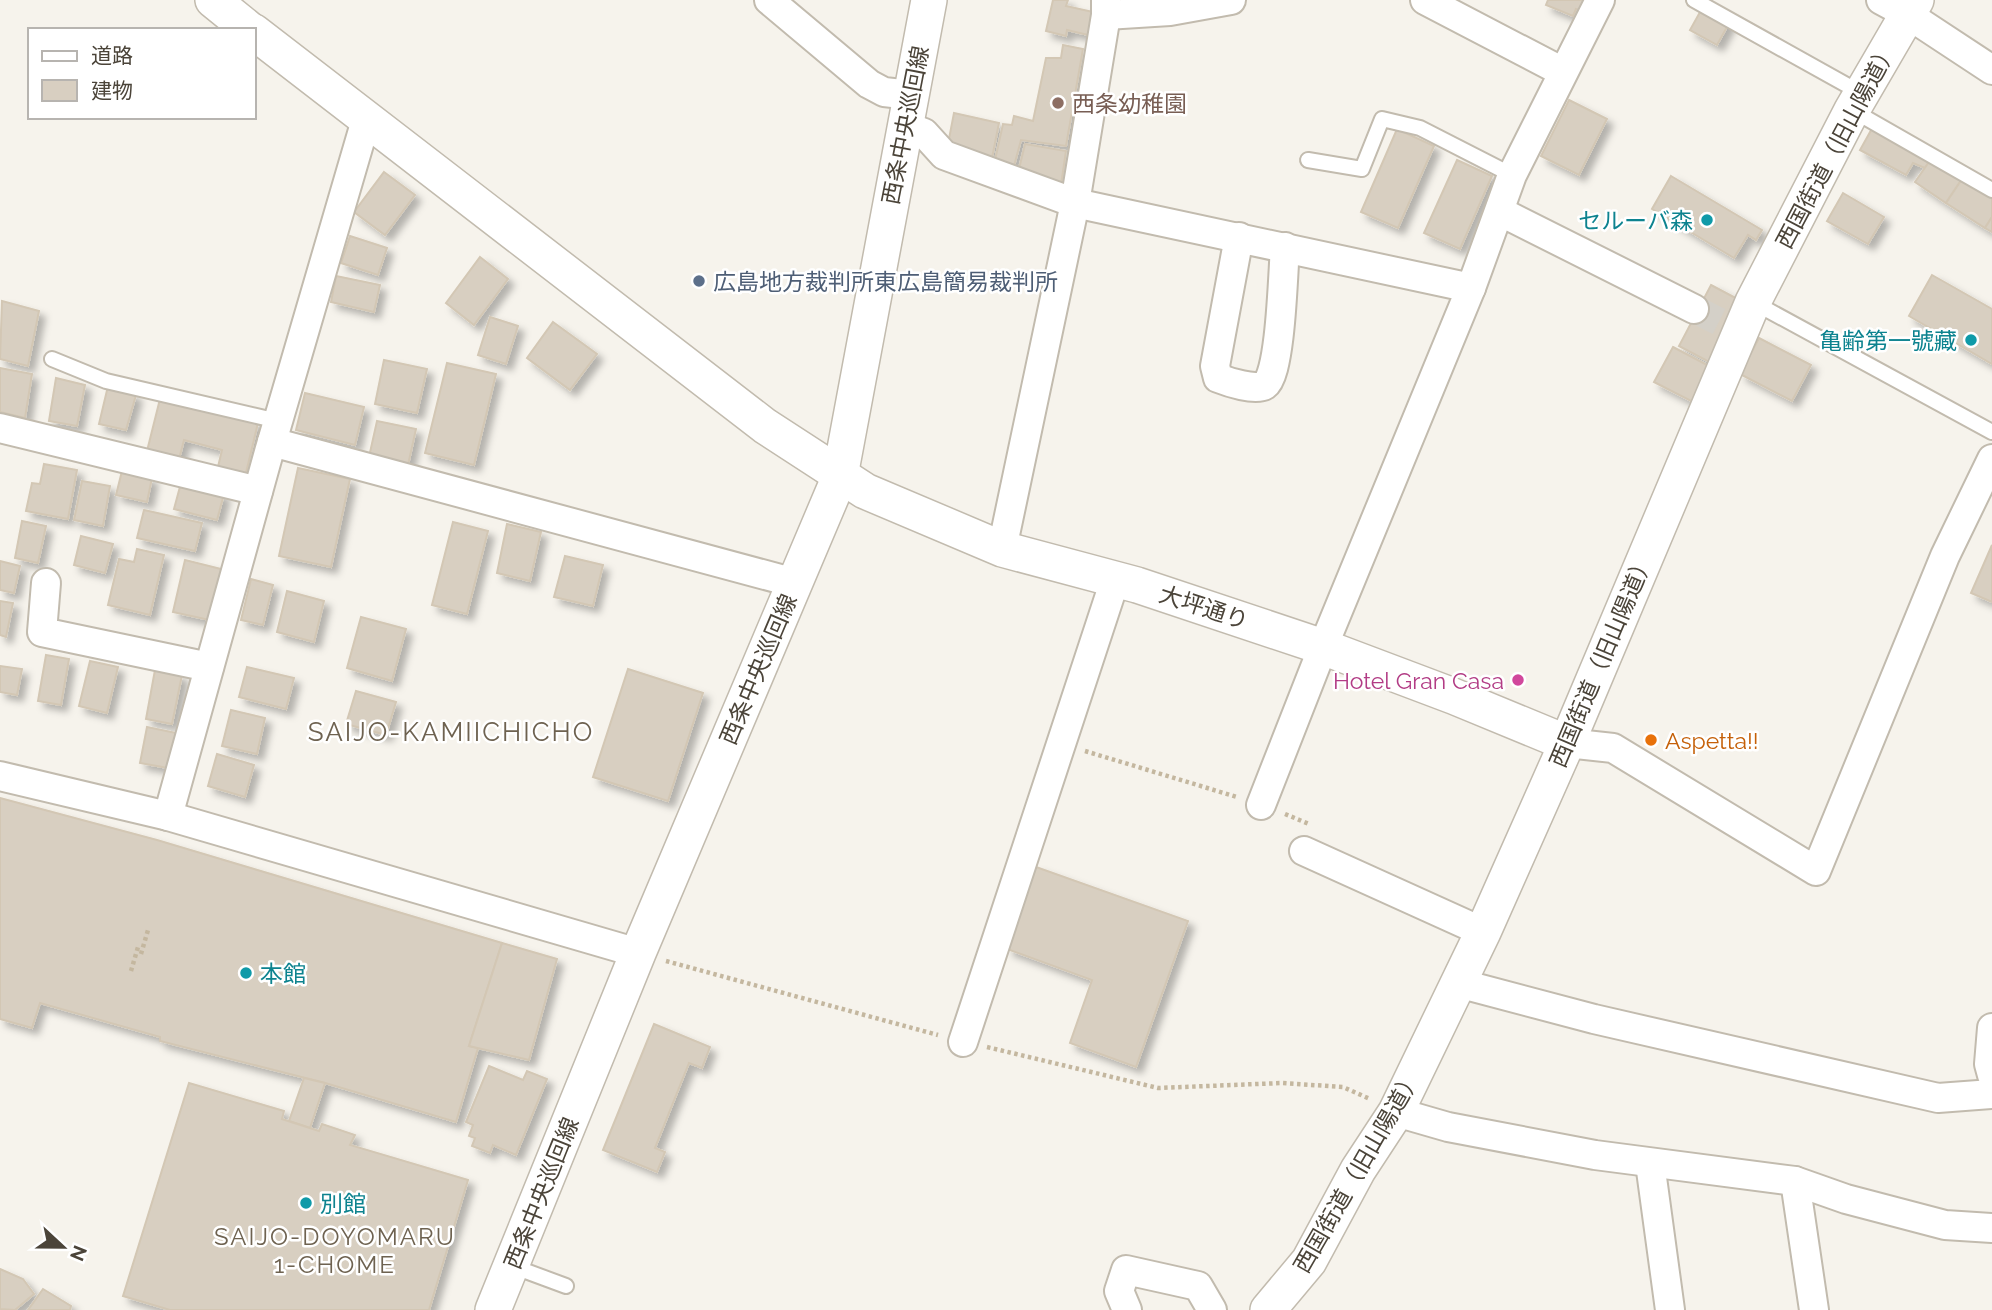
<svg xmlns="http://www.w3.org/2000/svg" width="1992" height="1310" font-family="Raleway,'Noto Sans JP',sans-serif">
<defs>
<filter id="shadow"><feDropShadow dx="6" dy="6" stdDeviation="3.5" flood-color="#0004"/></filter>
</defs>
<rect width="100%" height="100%" fill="#f6f3ec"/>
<g fill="#d8cfc1" stroke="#d3c7b4" stroke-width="2" filter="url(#shadow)">
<polygon points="1053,0 1068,0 1066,6 1093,12 1088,35 1067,30 1066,36 1046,31"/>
<polygon points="1548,0 1588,0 1583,11 1576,9 1573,16 1546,5"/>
<polygon points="1705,3 1732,18 1717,45 1690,30"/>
<polygon points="1063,45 1083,49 1066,146 1021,140 1014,166 995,160 1003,124 1012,125 1014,116 1033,121 1046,58 1061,58"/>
<polygon points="1569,100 1607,119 1579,175 1541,156"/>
<polygon points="954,113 999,123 992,158 948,144"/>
<polygon points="1874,125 1931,159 1925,168 1913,163 1906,175 1860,150"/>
<polygon points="1397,129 1434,146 1398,228 1361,212"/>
<polygon points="1025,144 1066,151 1061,185 1019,169"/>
<polygon points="1931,159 1962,179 1946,203 1915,182"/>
<polygon points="1457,160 1492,176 1460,249 1424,233"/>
<polygon points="384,172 415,195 385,235 354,212"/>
<polygon points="1671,176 1762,230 1756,240 1748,235 1734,258 1652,209"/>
<polygon points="1962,179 1992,198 1992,217 1985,228 1946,203"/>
<polygon points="1843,193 1884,217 1868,244 1827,221"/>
<polygon points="1992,217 1992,232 1985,228"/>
<polygon points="350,236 387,248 378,275 341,263"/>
<polygon points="480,257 508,279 474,325 446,303"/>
<polygon points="1932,275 1992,309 1992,364 1909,316"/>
<polygon points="336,276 380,285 374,312 331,302"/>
<polygon points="1711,285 1745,303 1713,364 1679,346"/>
<polygon points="2,301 39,311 28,366 0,359"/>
<polygon points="490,317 518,326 506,364 478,355"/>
<polygon points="553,322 597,354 570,390 527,358"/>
<polygon points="1759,338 1811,365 1792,401 1740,374"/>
<polygon points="1673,347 1711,367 1693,402 1654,382"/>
<polygon points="384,360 427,369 417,413 375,404"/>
<polygon points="447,363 496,374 474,465 425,453"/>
<polygon points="0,368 32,374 25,418 0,412"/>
<polygon points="56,378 85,385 77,426 49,421"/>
<polygon points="108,386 136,395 126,430 99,424"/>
<polygon points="305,393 364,407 355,445 296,430"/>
<polygon points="160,399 258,423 245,477 217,471 222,450 184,440 178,463 146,455"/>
<polygon points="377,421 416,429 408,465 369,457"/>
<polygon points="44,464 77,470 68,519 26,511 32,483 40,484"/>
<polygon points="298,468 350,479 331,567 279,556"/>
<polygon points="122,471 152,478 147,502 116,495"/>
<polygon points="82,481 110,486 103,526 74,520"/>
<polygon points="181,483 224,494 217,520 174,509"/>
<polygon points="144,510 202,523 195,551 137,538"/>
<polygon points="22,521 46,526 38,563 15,558"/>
<polygon points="453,522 488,531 467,614 432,605"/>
<polygon points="507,524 541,532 530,581 497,573"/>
<polygon points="81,536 113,544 105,573 74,565"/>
<polygon points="1992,545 1992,602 1971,593"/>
<polygon points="137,549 164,555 150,615 108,605 119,559 134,562"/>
<polygon points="565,556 603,565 593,606 554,597"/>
<polygon points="185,560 225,570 214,621 173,612"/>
<polygon points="0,561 20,566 14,593 0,590"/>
<polygon points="251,579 273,585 263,625 241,620"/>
<polygon points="287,591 324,601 314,642 277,632"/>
<polygon points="0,601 13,603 6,637 0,635"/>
<polygon points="361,617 406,629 392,681 347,668"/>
<polygon points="46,655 69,659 61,705 38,701"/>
<polygon points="90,661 118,667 107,713 79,706"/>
<polygon points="0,666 22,669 17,695 0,692"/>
<polygon points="247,667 294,678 286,709 239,697"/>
<polygon points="628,669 703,693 668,801 593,777"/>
<polygon points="155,670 182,675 172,724 146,719"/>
<polygon points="356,691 396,702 386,735 346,724"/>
<polygon points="231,710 265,718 257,754 222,746"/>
<polygon points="147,727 176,733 168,768 140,763"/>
<polygon points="217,754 254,765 245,797 208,786"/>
<polygon points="0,798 157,840 502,943 469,1046 478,1048 456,1122 325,1083 160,1041 160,1037 40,1003 32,1028 0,1019"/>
<polygon points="1036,867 1188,921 1136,1067 1070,1043 1092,980 1007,949"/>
<polygon points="502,943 557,959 529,1060 469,1046"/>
<polygon points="654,1024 710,1047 702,1068 689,1063 655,1148 665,1152 657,1172 603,1150"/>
<polygon points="489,1066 523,1080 527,1071 547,1079 516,1155 493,1145 490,1153 472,1146 475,1138 469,1136 473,1125 466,1122"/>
<polygon points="304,1078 325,1083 310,1128 289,1121"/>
<polygon points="189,1083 284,1111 282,1119 319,1131 322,1124 355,1135 350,1145 468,1180 429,1310 170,1310 123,1296"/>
<polygon points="0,1269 23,1279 34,1294 15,1310 0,1309"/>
<polygon points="43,1289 71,1306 70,1310 28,1310"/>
</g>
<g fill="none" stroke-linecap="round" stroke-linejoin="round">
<polyline stroke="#d4d0c8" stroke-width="28" stroke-dasharray="28 14" stroke-linecap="butt" points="1694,309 1740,332"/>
<defs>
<g id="service">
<polyline points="1694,0 1861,93"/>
<polyline points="1852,110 1992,190"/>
<polyline points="1308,160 1362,169 1382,119 1420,128 1512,175"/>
<polyline points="1753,302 1992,432"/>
<polyline points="52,359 106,381 278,421"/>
<polyline points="512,1266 566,1286"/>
</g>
<g id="minor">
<polyline points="769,0 869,84 884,92 911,95"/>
<polyline points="1425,0 1563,72"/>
<polyline points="1881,0 1907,14 1992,70"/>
<polyline points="1106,15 1170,11 1231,0"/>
<polyline points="905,126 924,133 944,155 1075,203 1471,288"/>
<polyline points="1501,212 1694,309"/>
<path d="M1239 237 1215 366 1218 378C1228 382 1256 391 1265 385 1281 374 1283 270 1285 247"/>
<polyline points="0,428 258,491"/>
<polyline points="272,442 795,583"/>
<polyline points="1002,549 1075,203 1106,15 1106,0"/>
<polyline points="46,583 42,632 209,667"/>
<polyline points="1567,743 1613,748 1816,871 1945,556 1992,459"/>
<polyline points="0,776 168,816 638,953"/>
<polyline points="1261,805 1323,647 1471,288 1512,175 1600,0"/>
<polyline points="168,816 269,452 366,120"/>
<polyline points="1304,851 1483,932"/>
<polyline points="1458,983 1594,1019 1938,1098 1992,1094"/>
<polyline points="1992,1028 1989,1064 1992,1075"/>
<polyline points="963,1042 1115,580"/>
<polyline points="1396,1112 1448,1127 1595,1155 1795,1181 1846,1199 1945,1225 1992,1228"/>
<polyline points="1650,1163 1670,1310"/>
<polyline points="1795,1181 1814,1310"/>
<polyline points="1127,1310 1119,1291 1126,1270 1198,1286 1212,1310"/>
</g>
<g id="tertiary">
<polyline points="213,0 250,30"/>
<polyline points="254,32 765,426 865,491 1002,549 1137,585 1323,647 1453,696 1567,743"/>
<polyline points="493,1310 638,953 840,476 929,0"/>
<polyline points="1268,1310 1309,1261 1358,1170 1396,1112 1483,932 1567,743 1753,302 1852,110 1916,0"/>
</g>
</defs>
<use href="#service" stroke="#c2bbae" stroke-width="18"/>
<use href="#minor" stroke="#c2bbae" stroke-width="32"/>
<use href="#tertiary" stroke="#c2bbae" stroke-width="38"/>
<g stroke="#c4b79f" stroke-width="4.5" stroke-dasharray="3.5 3.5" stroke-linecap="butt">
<polyline points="1085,751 1237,797"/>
<polyline points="1285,814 1309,824"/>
<polyline points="141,954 148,930"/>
<polyline points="666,961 938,1035"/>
<polyline points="131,971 138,947"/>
<polyline points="987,1047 1158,1088 1282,1083 1343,1087 1370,1099"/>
</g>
<use href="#service" stroke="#fff" stroke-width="14"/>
<use href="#minor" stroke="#fff" stroke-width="28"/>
<use href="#tertiary" stroke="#fff" stroke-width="35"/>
</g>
<circle fill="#8d6e63" stroke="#fff" stroke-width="2.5" cx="1058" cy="103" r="7"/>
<g fill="#0f9aa8" stroke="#fff" stroke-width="2.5">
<circle cx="1707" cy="220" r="7"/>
<circle cx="1971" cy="340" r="7"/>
<circle cx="246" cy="973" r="7"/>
<circle cx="306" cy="1203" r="7"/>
</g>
<circle fill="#5c6f8a" stroke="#fff" stroke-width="2.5" cx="699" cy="281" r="7"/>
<circle fill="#d1479c" stroke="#fff" stroke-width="2.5" cx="1518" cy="680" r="7"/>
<circle fill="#e8710a" stroke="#fff" stroke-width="2.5" cx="1651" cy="740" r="7"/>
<g text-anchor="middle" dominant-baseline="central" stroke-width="5" stroke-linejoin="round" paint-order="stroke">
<g font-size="23" fill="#785e54" stroke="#fff" text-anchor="start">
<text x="1072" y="103">西条幼稚園</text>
</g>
<g font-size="23" fill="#4b4439" stroke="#fff">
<text transform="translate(905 125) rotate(-79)">西条中央巡回線</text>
<text transform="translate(1836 145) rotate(-62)">西国街道（旧山陽道）</text>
<text transform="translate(1204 607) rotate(18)">大坪通り</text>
<text transform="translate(1601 660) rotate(-67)">西国街道（旧山陽道）</text>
<text transform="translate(758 669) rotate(-67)">西条中央巡回線</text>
<text transform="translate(1357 1171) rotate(-60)">西国街道（旧山陽道）</text>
<text transform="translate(541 1193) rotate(-68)">西条中央巡回線</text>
</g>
<g font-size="23" fill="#0d838f" stroke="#fff" text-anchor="end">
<text x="1693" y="220">セルーバ森</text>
<text x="1957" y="340">亀齢第一號藏</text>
<text x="260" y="973" text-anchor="start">本館</text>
<text x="320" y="1203" text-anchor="start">別館</text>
</g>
<g font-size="23" fill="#4e5e75" stroke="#fff" text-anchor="start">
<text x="713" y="281">広島地方裁判所東広島簡易裁判所</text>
</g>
<g font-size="23" fill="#b23c85" stroke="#fff" text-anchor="end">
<text x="1504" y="680">Hotel Gran Casa</text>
</g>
<g font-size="23" fill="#c56008" stroke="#fff" text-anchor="start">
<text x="1665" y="740">Aspetta!!</text>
</g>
<g font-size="24" letter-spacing="2" fill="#6e6250" stroke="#fff">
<text x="335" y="1236">SAIJO-DOYOMARU<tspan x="335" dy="28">1-CHOME</tspan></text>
</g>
<g font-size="26" letter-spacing="2" fill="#6e6250" stroke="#fff">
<text x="451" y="732">SAIJO-KAMIICHICHO</text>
</g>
</g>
<rect x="28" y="28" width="228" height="91" fill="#ffffff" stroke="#b7b4b0" stroke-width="2"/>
<rect x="42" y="51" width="35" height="10" fill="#ffffff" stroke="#b7b4b0" stroke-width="2"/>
<text x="91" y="63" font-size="21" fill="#4b4439">道路</text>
<rect x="42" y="80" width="35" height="21" fill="#d8cfc1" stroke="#b7b4b0" stroke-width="2"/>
<text x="91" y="98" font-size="21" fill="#4b4439">建物</text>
<g transform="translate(63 1247) rotate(112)" stroke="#ffffff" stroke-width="5" paint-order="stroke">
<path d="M0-5L12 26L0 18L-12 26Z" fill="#4b4439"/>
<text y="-10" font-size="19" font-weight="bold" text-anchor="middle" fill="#4b4439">N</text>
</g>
</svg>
